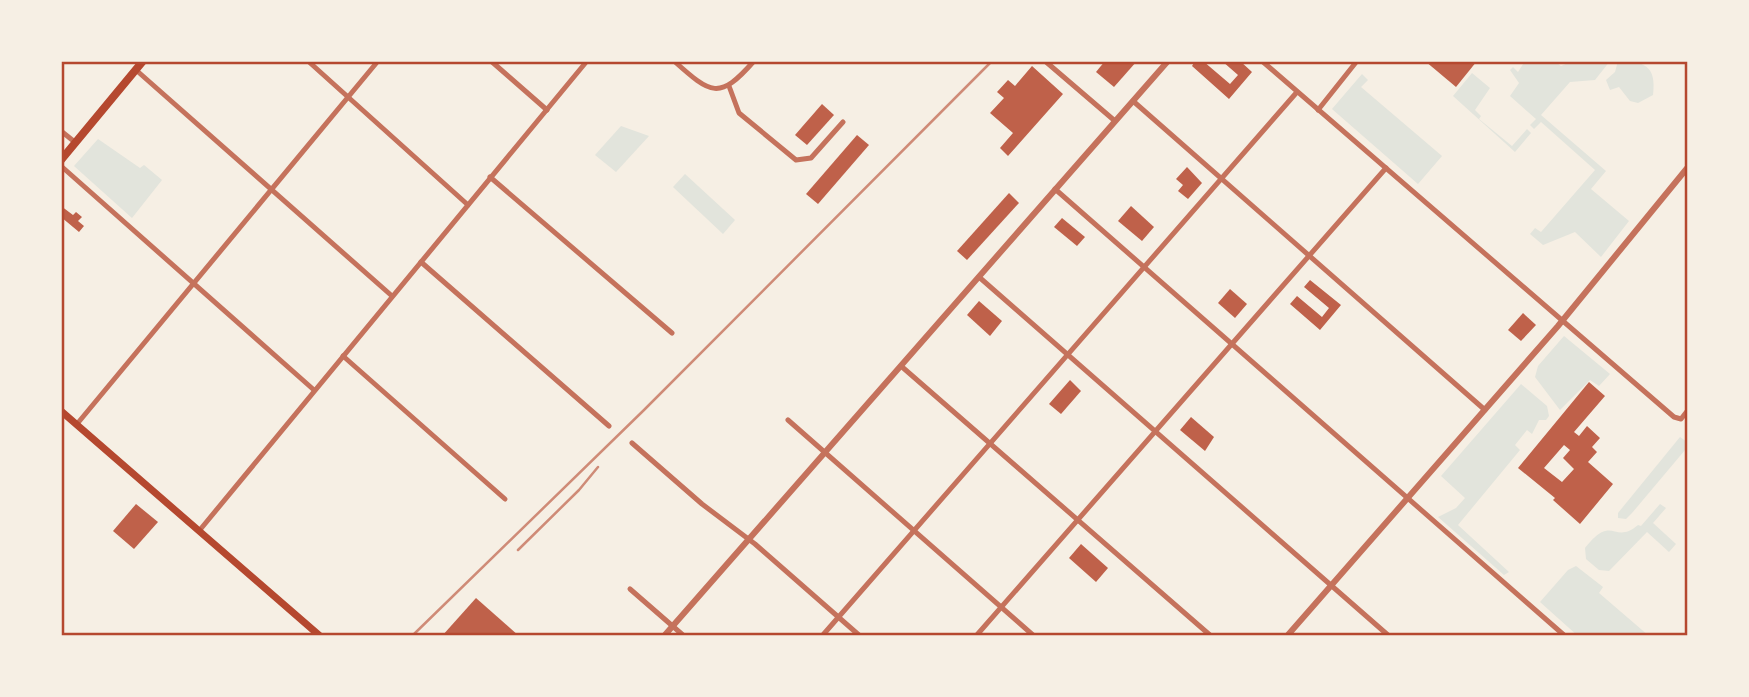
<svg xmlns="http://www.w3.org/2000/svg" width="1749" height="697" font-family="Rubik,sans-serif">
<rect width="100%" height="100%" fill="#f6efe4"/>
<g fill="#e2e4dc">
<polygon points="1525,61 1554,61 1561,66 1573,61 1610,61 1595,80 1570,82 1541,115 1606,171 1591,189 1629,221 1601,257 1575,232 1543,245 1530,234 1535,228 1541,232 1595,170 1541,122 1534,129 1530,125 1536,119 1510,96 1519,83 1510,70 1513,67 1518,72"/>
<path d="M1618 61C1643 61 1657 65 1653 95L1638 103 1630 101 1619 87 1610 90 1606 80 1615 72Z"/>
<polygon points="1472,73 1490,88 1475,110 1481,116 1479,119 1512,146 1527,129 1531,133 1515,152 1453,96"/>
<polygon points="1362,74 1368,80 1361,87 1442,156 1418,184 1332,109"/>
<polygon points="621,126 649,136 616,172 595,155"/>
<polygon points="98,139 140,168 144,165 162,180 132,218 74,166"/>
<polygon points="685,174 735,220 723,234 673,187"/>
<polygon points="1564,336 1610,374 1599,386 1590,380 1560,410 1535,377 1538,366"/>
<polygon points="1521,384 1547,406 1549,416 1546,420 1539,420 1532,434 1527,430 1515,445 1520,450 1458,525 1509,572 1504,575 1438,517 1456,508 1465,498 1441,476"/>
<polygon points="1680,437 1687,442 1685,450 1632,513 1626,519 1618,518 1618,513"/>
<path d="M1660 504 1666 508 1653 523 1676 544 1669 552 1647 532 1609 571 1599 570 1586 559 1585 548C1613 512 1613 546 1638 525L1641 526Z"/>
<polygon points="1576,566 1603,587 1599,593 1649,636 1578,636 1540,602 1568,570"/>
</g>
<g fill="#bf614a" fill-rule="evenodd">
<polygon points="1105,61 1137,61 1114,87 1096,72"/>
<polygon points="1195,61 1203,61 1230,84 1238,75 1222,61 1240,61 1252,72 1229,99 1192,66"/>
<polygon points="1425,61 1477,61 1456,87"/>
<polygon points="1032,66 1063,94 1008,156 1000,148 1013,133 990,113 1004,98 997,92 1008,80 1015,86"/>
<polygon points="822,104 834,115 807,145 795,135"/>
<polygon points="857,135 869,145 818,204 806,194"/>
<polygon points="1187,167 1202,183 1188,199 1178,191 1183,185 1176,179"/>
<polygon points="1009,193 1019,203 967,260 957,251"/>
<polygon points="61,206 73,215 76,212 82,217 78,221 84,226 79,232 61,217"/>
<polygon points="1131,206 1154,227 1142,241 1118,221"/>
<polygon points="1062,218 1085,237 1077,246 1054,227"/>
<polygon points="1310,280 1341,305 1320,330 1290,304 1297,296 1322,317 1329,308 1304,287"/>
<polygon points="1230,289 1247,304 1235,318 1218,303"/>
<polygon points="979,301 1002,321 990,336 967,315"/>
<polygon points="1523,313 1536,325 1521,341 1508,330"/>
<polygon points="1070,380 1081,391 1061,414 1049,404"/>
<path d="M1589 382 1605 396 1574 432 1579 436 1587 426 1600 438 1592 447 1597 452 1588 462 1613 484 1580 524 1553 500 1555 498 1518 468ZM1564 445 1570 450 1563 458 1574 469 1562 482 1544 468Z"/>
<polygon points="1191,417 1214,437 1205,451 1180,430"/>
<polygon points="136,504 158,522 134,549 113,531"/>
<polygon points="1081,544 1108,568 1096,582 1069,558"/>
<polygon points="476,598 519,636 442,636"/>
</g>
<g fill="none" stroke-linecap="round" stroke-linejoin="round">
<g stroke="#c5725c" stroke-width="5">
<polyline points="308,61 468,205"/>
<polyline points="491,61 547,110"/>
<path d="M674 61C711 94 719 101 754 61"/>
<polyline points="1045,61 1115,121"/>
<polyline points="1262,61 1674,417 1681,419 1688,410"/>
<polyline points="136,70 392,296"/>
<polyline points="729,86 739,113 796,160 811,158 843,122"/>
<polyline points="1133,101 1485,410"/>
<polyline points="1318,110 1357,61"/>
<polyline points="61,131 76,143"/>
<polyline points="61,166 314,390"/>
<polyline points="490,177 672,333"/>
<polyline points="1055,189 1565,636"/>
<polyline points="421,262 609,426"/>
<polyline points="979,277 1389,636"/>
<polyline points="343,356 505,499"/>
<polyline points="901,366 1211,636"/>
<polyline points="788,420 1034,636"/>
<polyline points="77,424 378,61"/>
<polyline points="632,443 702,504 755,544 860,636"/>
<polyline points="199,531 587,61"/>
<polyline points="630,589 684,636"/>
<polyline points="822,636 1297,92"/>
<polyline points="976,636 1386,168"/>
</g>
<g stroke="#c5725c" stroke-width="6">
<polyline points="664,636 1168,61"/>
<polyline points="1287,636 1558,326 1688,167"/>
</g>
<polyline stroke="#b5482f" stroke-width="7" points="61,411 320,636"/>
<polyline stroke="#b5482f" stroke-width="8" points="61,160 143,61"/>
<g stroke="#cf8b77" stroke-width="2.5">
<polyline points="518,550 579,490 598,467"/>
<polyline points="412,636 644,410 992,61"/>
</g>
</g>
<rect width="1749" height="697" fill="none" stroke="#f6efe4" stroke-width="126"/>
<rect x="63" y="63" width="1623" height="571" fill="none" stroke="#b5482f" stroke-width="2.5"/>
</svg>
